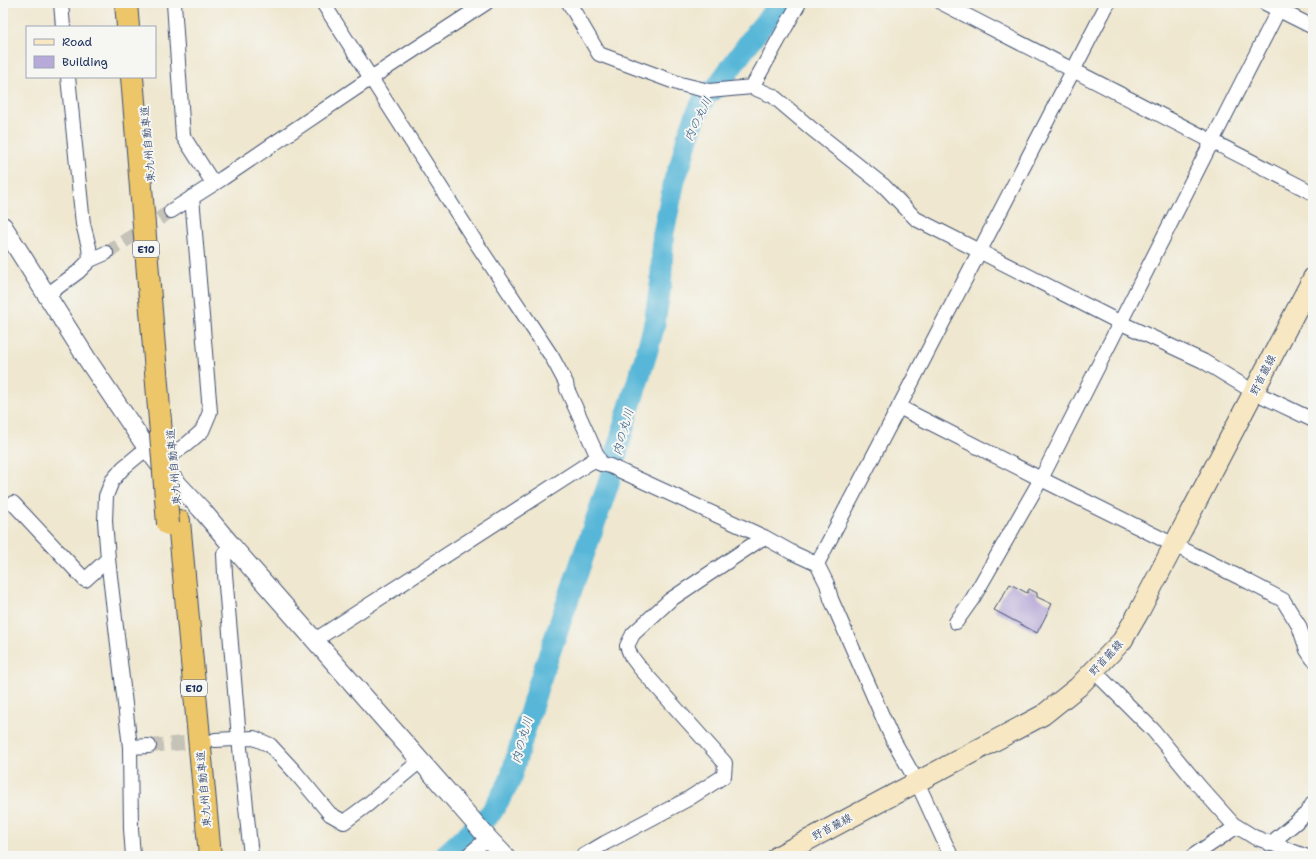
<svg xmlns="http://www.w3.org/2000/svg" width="1316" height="859" font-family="'Shantell Sans','Klee One',sans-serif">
<rect width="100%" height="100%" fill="#f6f6f2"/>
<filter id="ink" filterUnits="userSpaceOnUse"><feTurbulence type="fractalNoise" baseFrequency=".025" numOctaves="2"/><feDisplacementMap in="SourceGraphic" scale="8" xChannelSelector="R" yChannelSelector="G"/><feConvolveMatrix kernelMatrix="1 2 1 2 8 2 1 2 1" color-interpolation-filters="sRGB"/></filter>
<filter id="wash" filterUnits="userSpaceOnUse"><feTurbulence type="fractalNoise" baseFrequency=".012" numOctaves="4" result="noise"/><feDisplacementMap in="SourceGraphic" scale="16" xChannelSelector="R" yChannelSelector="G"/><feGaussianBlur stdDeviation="0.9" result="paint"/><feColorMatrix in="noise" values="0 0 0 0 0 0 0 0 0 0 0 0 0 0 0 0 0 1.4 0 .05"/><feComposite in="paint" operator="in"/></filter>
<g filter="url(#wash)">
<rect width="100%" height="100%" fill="#efe7cf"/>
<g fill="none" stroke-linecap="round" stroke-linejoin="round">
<polyline stroke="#59b7d8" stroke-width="22" points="444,856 491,813 509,783 537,689 608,485 626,418 646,355 654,326 661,282 663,235 675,178 681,163 687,139 697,113 706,95 716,88 756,33 781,3"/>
</g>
<g id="blocks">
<polygon fill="#b7a9d8" points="1010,584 1027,593 1029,589 1037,593 1037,597 1052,604 1037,633 994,610"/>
</g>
</g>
<g filter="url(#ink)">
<use href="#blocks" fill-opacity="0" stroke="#3b4b6f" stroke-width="1"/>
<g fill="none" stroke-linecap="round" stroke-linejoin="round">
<g stroke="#c5c2b8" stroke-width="14" stroke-dasharray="14 7" stroke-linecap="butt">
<polyline points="106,253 171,211"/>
<polyline points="149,746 206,741"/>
</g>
<defs>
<g id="minor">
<polyline points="61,3 63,27"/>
<polyline points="174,3 183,136 213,183"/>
<polyline points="323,3 475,241 552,357 566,383 567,389 601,464"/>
<polyline points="569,3 599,54 680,84 709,91 752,87 773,96 812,129 884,186 916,219 1121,323 1203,361 1254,392 1313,420"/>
<polyline points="942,3 1313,193"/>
<polyline points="1265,3 1313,27"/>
<polyline points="68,77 83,224 89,247 90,260"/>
<polyline points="752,87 799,3"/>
<polyline points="171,211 223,178 371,78 486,3"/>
<polyline points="47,295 78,272 90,260 106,253"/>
<polyline points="899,407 1041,479 1249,582 1283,600 1299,626 1307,650 1313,659"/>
<polyline points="159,464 187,444 202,431 210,412 192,197"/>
<polyline points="13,503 85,580 108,559"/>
<polyline points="232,546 224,554 225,574 239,738 251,856"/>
<polyline points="817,564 899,407 1108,3"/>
<polyline points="956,622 973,598 1041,479 1282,3"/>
<polyline points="315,640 592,461 610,466 764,537 793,553 817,564 827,584 831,599 891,736 917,782 951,856"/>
<polyline points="1094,671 1153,730 1199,786 1233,824 1254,837 1305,856"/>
<polyline points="215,740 254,738 270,745 295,772 330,814 344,822 367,805 420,761"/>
<polyline points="130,747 149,746"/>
<polyline points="1270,844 1307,813 1313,803"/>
<polyline points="133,856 131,829 130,747 108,559 105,521 106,496 112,481 123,468 147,448"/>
<polyline points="467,856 488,838"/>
<polyline points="583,856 605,843 688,799 724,776 725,763 640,668 631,656 627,646 633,634 670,600 764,537"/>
<polyline points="1193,856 1236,827"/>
</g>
<polyline id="tertiary" points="3,226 89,362 147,448 159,464 201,509 232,546 461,807 488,838 505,856"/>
<polyline id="secondary" points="778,856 1043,715 1078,687 1122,641 1140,610 1174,545 1313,278"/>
<g id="motorway">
<polyline points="126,3 128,27"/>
<polyline points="132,77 160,421"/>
<polyline points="179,521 210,856"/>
</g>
</defs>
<use href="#minor" stroke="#3b4b6f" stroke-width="16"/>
<use href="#tertiary" stroke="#3b4b6f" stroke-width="20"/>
<use href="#secondary" stroke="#3b4b6f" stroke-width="22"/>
<use href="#motorway" stroke="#3b4b6f" stroke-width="24"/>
<use href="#minor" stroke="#fff" stroke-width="14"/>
<use href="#tertiary" stroke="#fff" stroke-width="18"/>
<use href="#secondary" stroke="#f7e8c3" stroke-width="20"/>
<use href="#motorway" stroke="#ecc669" stroke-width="22"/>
<defs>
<polyline id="motorway-bridge" points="160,421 168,524"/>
</defs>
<use href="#motorway-bridge" stroke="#3b4b6f" stroke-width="24" stroke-linecap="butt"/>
<use href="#motorway-bridge" stroke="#ecc669" stroke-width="22"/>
</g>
</g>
<g text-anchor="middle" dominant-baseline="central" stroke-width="4" stroke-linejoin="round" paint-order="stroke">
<g fill="#f6f6f2" stroke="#5d6b8a" stroke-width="1">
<rect x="133" y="241" width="26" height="16" rx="3"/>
<rect x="181" y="680" width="26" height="16" rx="3"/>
</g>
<g font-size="10" font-weight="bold" fill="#1b2f5e">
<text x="146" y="249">E10</text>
<text x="194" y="688">E10</text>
</g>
<g font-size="11" fill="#1b2f5e" stroke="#f6f6f2">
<text transform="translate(148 144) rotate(-95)">東九州自動車道</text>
<text transform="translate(1263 375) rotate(-63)">野首麓線</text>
<text transform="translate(174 467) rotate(-95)">東九州自動車道</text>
<text transform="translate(1106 658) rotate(-47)">野首麓線</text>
<text transform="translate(204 789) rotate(-95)">東九州自動車道</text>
<text transform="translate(832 827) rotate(-28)">野首麓線</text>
</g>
<g font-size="12" font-style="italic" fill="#2e5883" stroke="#f6f6f2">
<text transform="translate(698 119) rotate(-64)">内の丸川</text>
<text transform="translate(623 432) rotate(-74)">内の丸川</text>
<text transform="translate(522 740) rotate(-74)">内の丸川</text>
</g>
</g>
<rect width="1316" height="859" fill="none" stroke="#f6f6f2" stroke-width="16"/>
<rect x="26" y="26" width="130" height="52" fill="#f6f6f2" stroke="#9ea6b7"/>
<rect x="34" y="39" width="20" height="6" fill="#f7e8c3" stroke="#9ea6b7"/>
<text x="62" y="46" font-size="12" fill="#1b2f5e">Road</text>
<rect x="34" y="56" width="20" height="12" fill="#b7a9d8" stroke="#9ea6b7"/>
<text x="62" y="66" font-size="12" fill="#1b2f5e">Building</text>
</svg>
